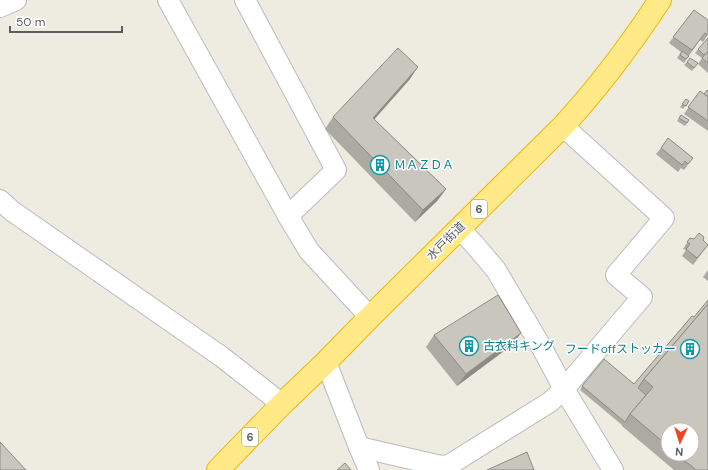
<svg xmlns="http://www.w3.org/2000/svg" width="708" height="470" font-family="'DM Sans','Noto Sans JP',sans-serif">
<rect width="100%" height="100%" fill="#eeece1"/>
<g fill="none" stroke-linecap="round" stroke-linejoin="round">
<defs>
<g id="minor">
<polyline points="168,0 288,216 336,170 245,0"/>
<polyline points="0,7 16,0"/>
<polyline points="0,200 12,211 222,357 282,404"/>
<polyline points="288,216 309,251 370,317"/>
<polyline points="459,228 474,244 496,270 542,348 564,389 613,470"/>
<polyline points="326,362 359,447 369,470"/>
<polyline points="359,447 441,466 449,465 550,402 564,389 642,297 616,275 664,218 563,126"/>
</g>
<path id="highway" d="M218 470 282 404 326 362 370 317 563 126C599 87 631 44 660 0"/>
</defs>
<use href="#minor" stroke="#b9bbc1" stroke-width="22"/>
<use href="#highway" stroke="#efb800" stroke-width="24"/>
<use href="#minor" stroke="#fff" stroke-width="20"/>
<use href="#highway" stroke="#ffea87" stroke-width="22"/>
</g>
<g fill="#adaaa3" fill-rule="evenodd">
<polygon points="694,10 708,35 703,42 700,40 684,63 677,58 681,52 669,43"/>
<polygon points="708,38 708,73 698,64 702,58 695,53"/>
<polygon points="687,62 698,63 692,71 684,65"/>
<polygon points="410,79 374,119 446,189 437,201 415,222 325,129 333,117"/>
<polygon points="700,91 704,94 708,91 708,131 684,114"/>
<polygon points="686,99 689,101 683,109 680,107"/>
<polygon points="681,115 689,120 685,126 677,121"/>
<polygon points="661,148 693,158 684,170 681,168 678,172 656,154"/>
<polygon points="690,238 694,239 703,240 708,245 693,265 682,256 686,250 683,249"/>
<polygon points="708,270 708,281 703,277"/>
<path d="M692 316 708 470H674L622 426V425L580 390 582 386 634 384ZM668 430 692 454H668Z"/>
<polygon points="434,335 512,345 457,386 426,347"/>
</g>
<g fill="#8d8b85">
<polygon points="418,67 410,79 365,130 373,118"/>
<polygon points="446,189 437,201 415,222 423,210"/>
<polygon points="521,333 512,345 457,386 466,374"/>
</g>
<g fill="#c9c6be" stroke="#8d8b85">
<polygon points="694,10 708,20 708,35 705,33 692,50 673,37"/>
<polygon points="708,38 708,51 704,55 698,49"/>
<polygon points="398,48 418,67 373,118 446,189 423,210 333,117"/>
<polygon points="682,51 689,56 686,59 680,55"/>
<polygon points="708,51 708,63 702,58"/>
<polygon points="690,58 698,63 694,68 687,62"/>
<polygon points="707,90 708,91 708,97 704,94"/>
<polygon points="700,91 708,97 708,121 688,107"/>
<polygon points="686,99 689,101 686,106 682,104"/>
<polygon points="681,115 689,120 687,123 679,118"/>
<polygon points="668,138 693,158 688,164 685,161 682,165 661,148"/>
<polygon points="699,233 704,237 703,240 708,245 697,258 686,249 690,244 687,242 690,238 694,239"/>
<polygon points="498,295 521,333 466,374 434,335"/>
<polygon points="708,300 708,304 644,379 638,388 646,395 630,414 625,422 582,386 604,359 634,384 692,316 694,317"/>
<polygon points="708,304 708,470 696,470 677,454 692,454 692,430 668,430 668,446 630,414 653,387 644,379"/>
<polygon points="0,442 26,470 0,470"/>
<polygon points="527,452 534,470 487,470"/>
<polygon points="345,463 351,470 337,470"/>
</g>
<defs>
<symbol id="building-ring" viewBox="-11 -11 22 22"><circle r="9.5" fill="#fff" stroke="#0f9aa8" stroke-width="1.5"/><path d="M-4-6H4V6H1V3H-1V6H-4ZM-2.5-4.3h1.7v1.8h-1.7ZM.8-4.3h1.7v1.8H.8ZM-2.5-1h1.7V.8h-1.7ZM.8-1h1.7V.8H.8Z" fill="#0f9aa8"/></symbol>
</defs>
<g fill-rule="evenodd">
<use href="#building-ring" x="369" y="154" width="22" height="22"/>
<use href="#building-ring" x="458" y="335" width="22" height="22"/>
<use href="#building-ring" x="679" y="338" width="22" height="22"/>
</g>
<g text-anchor="middle" dominant-baseline="central" stroke-width="3" stroke-linejoin="round" paint-order="stroke">
<g fill="#fff" stroke="#8c8e92" stroke-width="1">
<rect x="471" y="200" width="16" height="18" rx="3"/>
<rect x="242" y="428" width="16" height="18" rx="3"/>
</g>
<g font-size="11" font-weight="bold" fill="#5a5d63">
<text x="479" y="209">6</text>
<text x="250" y="437">6</text>
</g>
<g font-size="12" fill="#0d838f" stroke="#fff" text-anchor="start">
<text x="394" y="165">ＭＡＺＤＡ</text>
<text x="483" y="346">古衣料キング</text>
<text x="676" y="349" text-anchor="end">フードoffストッカー</text>
</g>
<g font-size="12" fill="#5a5d63" stroke="#fff">
<text transform="translate(446 241) rotate(-45)">水戸街道</text>
</g>
</g>
<g transform="translate(680 442) rotate(184)"><circle r="19" fill="#ffffff" stroke="#bdbec1"/>
<path d="M0-3L7 15L0 10L-7 15Z" fill="#f24423"/>
<text y="-6" font-size="11" font-weight="bold" text-anchor="middle" fill="#5a5d63">N</text>
</g>
<path d="M10 26v6h112v-6" fill="none" stroke="#5a5d63" stroke-width="2"/>
<text x="16" y="26" font-size="12" fill="#5a5d63" stroke="#ffffff" stroke-width="3" paint-order="stroke">50 m</text>
</svg>
